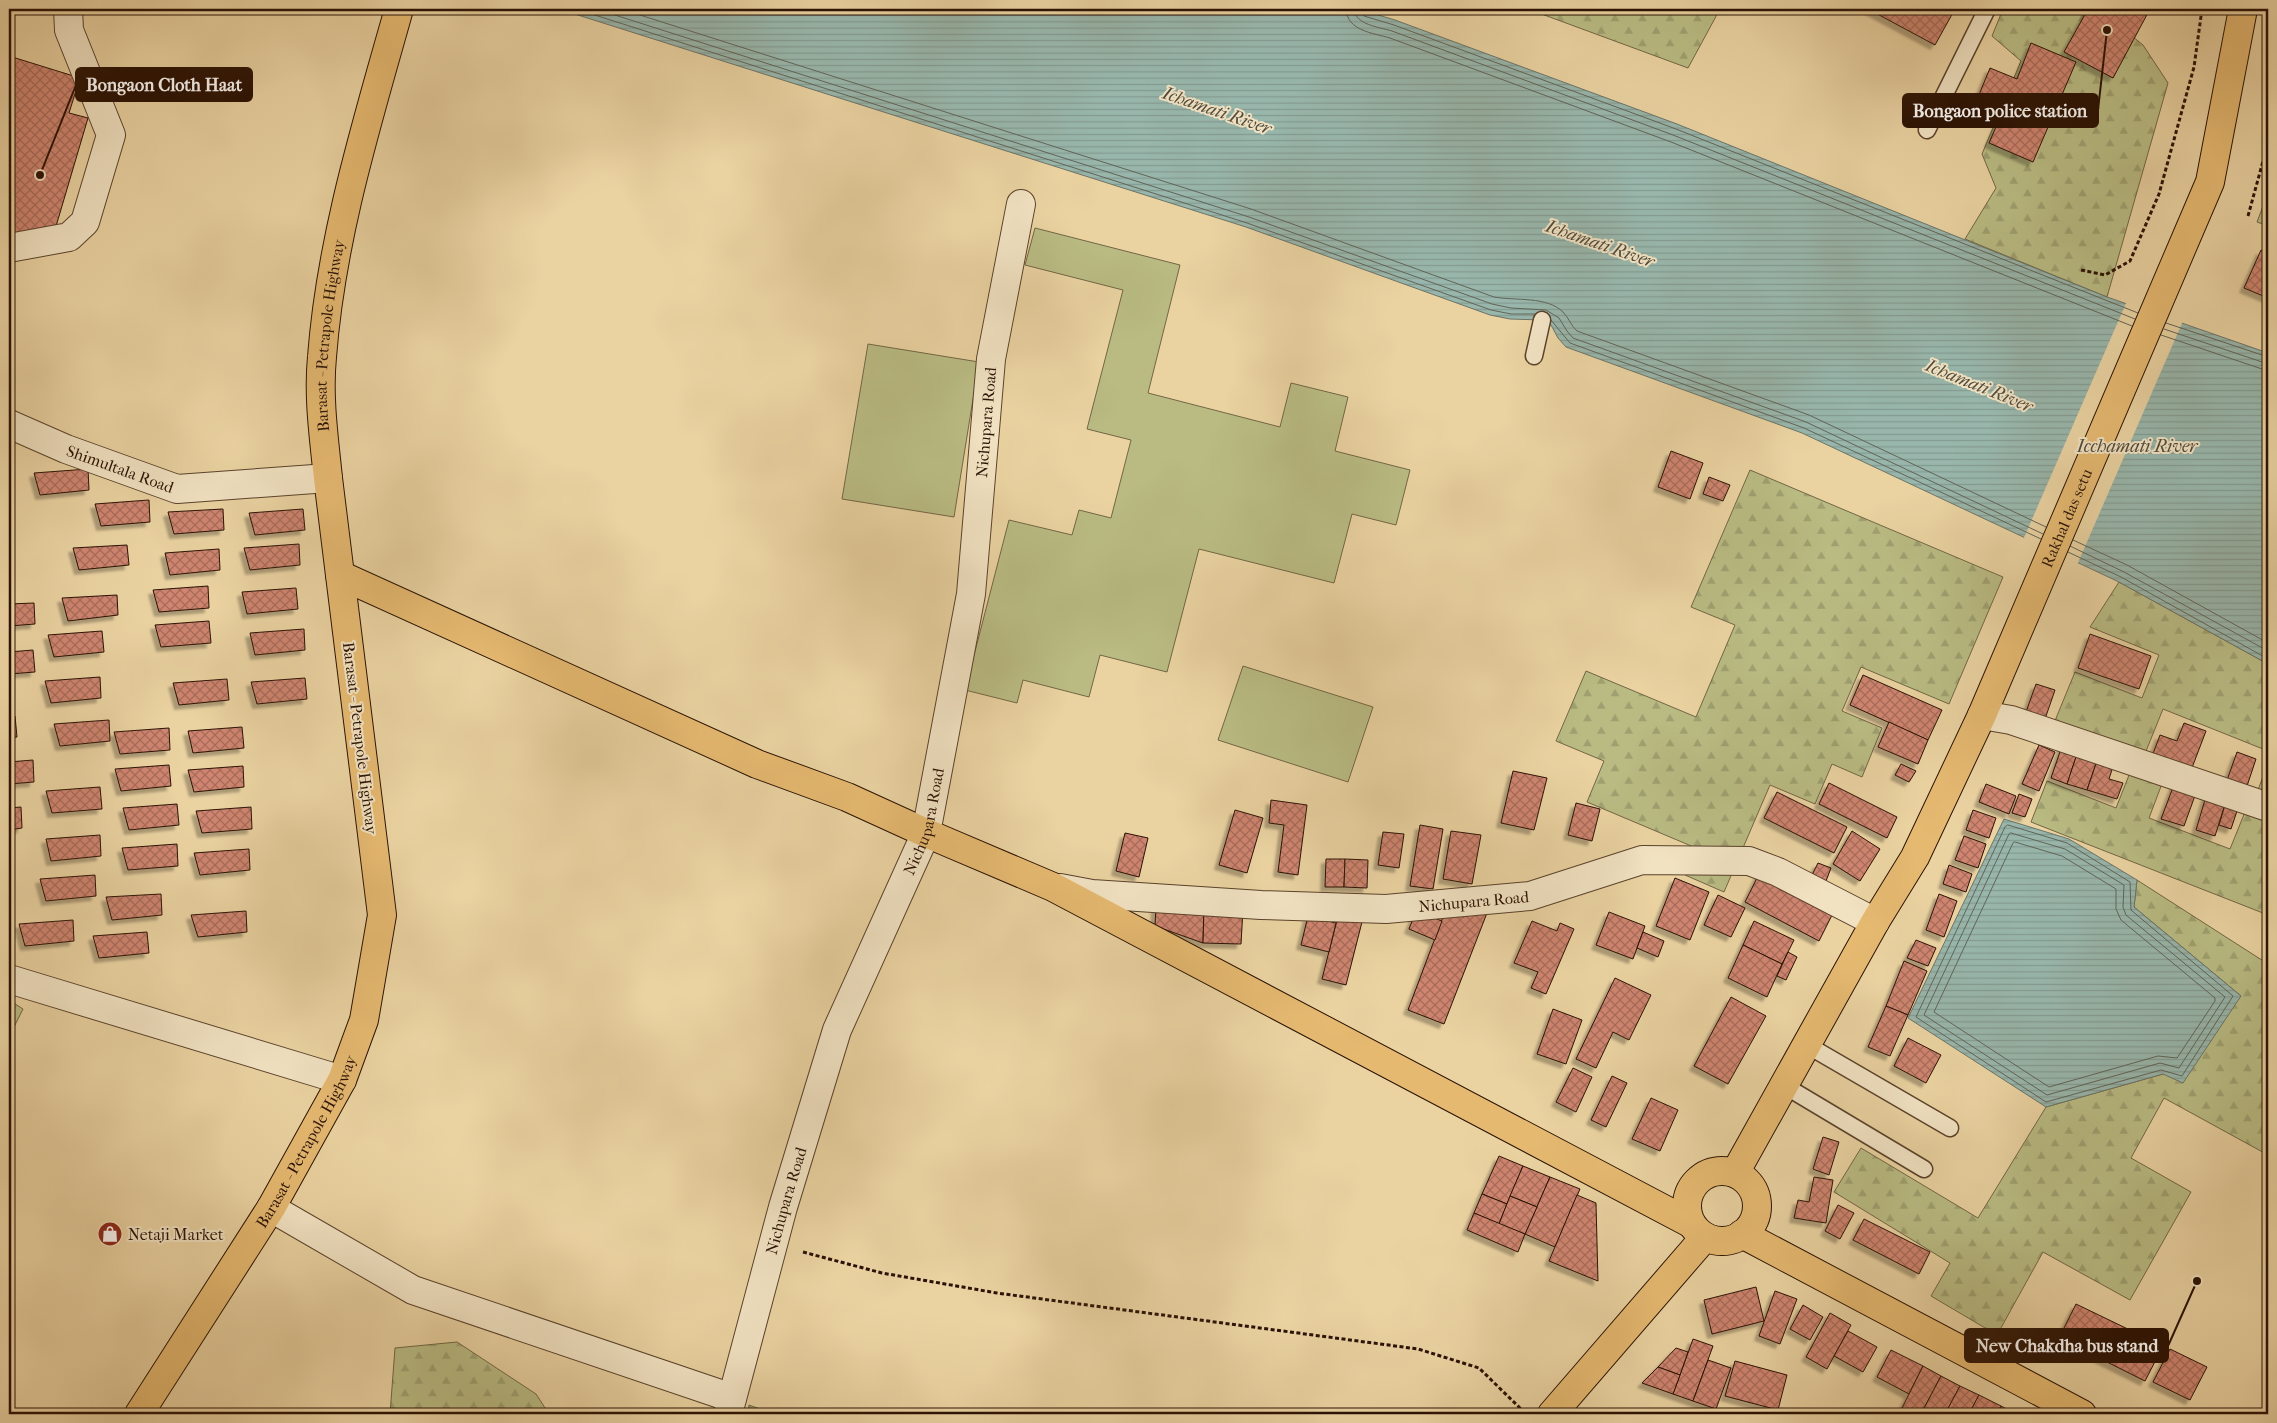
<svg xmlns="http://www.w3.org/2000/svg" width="2277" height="1423" font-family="'IM FELL French Canon',serif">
<defs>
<pattern id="forest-firs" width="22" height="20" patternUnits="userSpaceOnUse" patternTransform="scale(1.25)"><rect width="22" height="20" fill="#b9bb83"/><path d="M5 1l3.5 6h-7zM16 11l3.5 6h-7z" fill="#9fa070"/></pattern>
<pattern id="park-crowns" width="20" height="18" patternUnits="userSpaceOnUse" patternTransform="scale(1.25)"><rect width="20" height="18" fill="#b9bb83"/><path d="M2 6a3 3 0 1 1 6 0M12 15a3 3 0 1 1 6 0" fill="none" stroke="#9fa070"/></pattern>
<pattern id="water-rules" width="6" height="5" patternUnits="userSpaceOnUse" patternTransform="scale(1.25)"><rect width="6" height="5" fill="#98b6ab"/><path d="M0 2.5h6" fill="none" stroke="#839b92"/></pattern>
<pattern id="building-cross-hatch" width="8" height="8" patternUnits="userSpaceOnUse" patternTransform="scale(1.25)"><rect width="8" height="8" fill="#cf8570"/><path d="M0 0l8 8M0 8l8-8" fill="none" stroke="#a86b5a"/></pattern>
<filter id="shadow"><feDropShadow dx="-4.5" dy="4.5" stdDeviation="1" flood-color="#0004"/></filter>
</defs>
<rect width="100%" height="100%" fill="#ead2a1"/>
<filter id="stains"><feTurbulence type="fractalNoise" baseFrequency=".004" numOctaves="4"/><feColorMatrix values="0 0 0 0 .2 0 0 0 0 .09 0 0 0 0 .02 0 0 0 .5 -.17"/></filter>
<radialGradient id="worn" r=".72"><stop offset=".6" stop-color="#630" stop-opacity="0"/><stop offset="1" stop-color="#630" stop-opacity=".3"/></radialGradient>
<g fill="#b9bb83" stroke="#726644">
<polygon points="2268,193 2268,226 2257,222"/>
<polygon points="1035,228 1180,265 1148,393 1280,427 1291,383 1348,397 1335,451 1410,470 1396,525 1352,514 1334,583 1199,549 1167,672 1100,655 1089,697 1023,680 1017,703 965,690 1009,520 1072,535 1079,510 1111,518 1131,440 1087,429 1123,290 1025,265"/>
<polygon points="868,344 979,362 954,517 842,499"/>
<polygon points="1243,666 1373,707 1348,782 1218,740"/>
</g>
<g fill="url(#forest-firs)" stroke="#726644">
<polygon points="1528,9 1720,9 1688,68"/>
<polygon points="2003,9 2099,9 2143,45 2168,83 2107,297 1965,239 1996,188 1982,154 2021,61 1992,36"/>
<polygon points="1750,470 2003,577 1949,704 1861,667 1842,711 1882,728 1862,777 1832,764 1815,804 1770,785 1724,892 1685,875 1696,848 1587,802 1604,761 1556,741 1586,671 1696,717 1735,625 1691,607"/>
<polygon points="2119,582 2268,664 2268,751 2163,709 2138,771 2163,781 2149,818 2230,849 2245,812 2268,821 2268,915 2031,822 2047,781 2116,808 2135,760 2052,728 2075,672 2142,698 2159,655 2090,627"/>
<polygon points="2268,763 2268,794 2258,790"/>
<polygon points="2137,880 2268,964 2268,1155 2164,1098 2131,1158 2191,1192 2130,1300 2043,1252 1997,1335 1931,1296 1950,1263 1834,1192 1861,1148 1978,1218 2046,1107 2163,1074 2241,996 2134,907"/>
<polygon points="457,1342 536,1394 549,1414 390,1414 395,1348"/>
<polygon points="749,1405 774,1414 748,1414"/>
</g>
<polygon fill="url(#park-crowns)" stroke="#726644" points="9,1000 23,1009 9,1037"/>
<g fill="url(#water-rules)" stroke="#6c7468">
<polygon points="559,9 1358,9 1395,20 1677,124 2107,297 2268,353 2268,664 2119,582 1802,433 1566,347 1558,338 1551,325 1542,320 1510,319 1490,315 1246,227"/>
<polygon points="2004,819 2069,839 2137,880 2134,907 2241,996 2183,1083 2163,1074 2046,1107 1908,1018"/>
</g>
<polygon fill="#ead2a1" points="2127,301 2183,321 2077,565 2023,540"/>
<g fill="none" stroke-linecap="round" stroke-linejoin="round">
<g stroke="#616458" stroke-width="1">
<polyline points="576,9 1247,223 1491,310 1511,314 1535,314"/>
<polyline points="596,9 1249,217 1492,304 1511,308 1546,310 1559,318 1567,331 1573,338 1806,422 2043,534"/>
<path d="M621 9 1251 209 1494 297C1516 301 1547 296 1563 312 1569 318 1571 326 1577 331L1809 415 2046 527"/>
<path d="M1346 9C1347 31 1373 33 1390 38L1671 142 2132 326"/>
<path d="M1354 9C1355 25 1379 27 1392 31L1673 135 2135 319"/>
<polyline points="1360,9 1364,16 1394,25 1676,129 2138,313"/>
<polyline points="1551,320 1570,343 1804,428 2041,539"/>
<polyline points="2166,323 2268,357"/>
<polyline points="2164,329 2268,364"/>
<polyline points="2161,335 2268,371"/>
<polyline points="2073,540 2127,565 2268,643"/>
<polyline points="2070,546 2124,572 2268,651"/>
<polyline points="2068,552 2121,577 2268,659"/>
<polygon points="2008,825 2067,843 2130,882 2131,910 2233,996 2182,1076 2161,1070 2046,1102 1916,1017 2005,827"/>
<polygon points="2011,833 2065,849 2124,885 2123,907 2126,915 2225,997 2179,1068 2160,1063 2047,1095 1924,1015 2009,834"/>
<polygon points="2015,842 2062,856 2116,889 2116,909 2121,920 2215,998 2215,1001 2177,1058 2158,1056 2049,1087 1934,1012 2013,843"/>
</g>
</g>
<g fill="url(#building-cross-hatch)" stroke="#2a1204" filter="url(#shadow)">
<polygon points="1868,9 1955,9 1935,45"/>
<polygon points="2088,9 2150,9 2113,78 2064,52"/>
<polygon points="2031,43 2076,62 2033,162 1989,143 2002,113 1976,102 1990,68 2017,79"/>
<polygon points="9,56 80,78 69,113 88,118 54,233 9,238"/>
<polygon points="2261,250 2268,253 2268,298 2244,288"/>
<polygon points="9,450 10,450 12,471 9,472"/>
<polygon points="1671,451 1703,463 1690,499 1658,487"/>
<polygon points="88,469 89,490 40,495 34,473"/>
<polygon points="1709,477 1730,485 1723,501 1703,494"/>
<polygon points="149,500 150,522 101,526 95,504"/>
<polygon points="223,509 224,530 174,534 168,512"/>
<polygon points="303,509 305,530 255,535 249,513"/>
<polygon points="299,544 300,565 250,570 244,548"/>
<polygon points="127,545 129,565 79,570 73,548"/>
<polygon points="219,549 220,570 170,575 165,553"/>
<polygon points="208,586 209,608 159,612 153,590"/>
<polygon points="296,588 298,609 247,614 242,592"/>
<polygon points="117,595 118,615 68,621 62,598"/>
<polygon points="34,603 35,624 9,626 9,604"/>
<polygon points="209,621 211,643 161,647 155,625"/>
<polygon points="304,629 305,650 255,655 250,633"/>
<polygon points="102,631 104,652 54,657 48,635"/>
<polygon points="2090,634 2151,656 2139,689 2078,668"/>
<polygon points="33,650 35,672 9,674 9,652"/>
<polygon points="1863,675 1942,710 1928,740 1850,705"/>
<polygon points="100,677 101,698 51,703 45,681"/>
<polygon points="305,678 307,699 257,704 251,682"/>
<polygon points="227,679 229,700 179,705 173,683"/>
<polygon points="2036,684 2055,690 2045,719 2026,712"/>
<polygon points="9,716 15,716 17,737 9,738"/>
<polygon points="109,720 110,741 60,746 54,724"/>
<polygon points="1889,722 1928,740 1918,764 1878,747"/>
<polygon points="2184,723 2206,731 2190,773 2151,759 2160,735 2177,741"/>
<polygon points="242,727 244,748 193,753 188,731"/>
<polygon points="169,728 170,750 120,754 114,732"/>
<polygon points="2063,743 2079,748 2067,784 2051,778"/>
<polygon points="2039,745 2055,752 2039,791 2022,784"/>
<polygon points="2079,748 2099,755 2087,790 2067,784"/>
<polygon points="2237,752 2256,759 2246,789 2226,783"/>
<polygon points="2099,755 2115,760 2109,779 2123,783 2117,799 2087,790"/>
<polygon points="33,760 34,782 9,784 9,762"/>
<polygon points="1901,764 1916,771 1909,782 1895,775"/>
<polygon points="169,765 171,786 121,791 115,769"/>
<polygon points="243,766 244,787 194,792 188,770"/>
<polygon points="1513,771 1547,778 1534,830 1501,823"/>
<polygon points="2175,782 2197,790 2184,826 2161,819"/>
<polygon points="1829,783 1897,817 1887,838 1819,804"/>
<polygon points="1986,784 2016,796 2009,814 1979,802"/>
<polygon points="100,787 102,809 52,813 46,791"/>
<polygon points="1777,792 1847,827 1834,853 1764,818"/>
<polygon points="2207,793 2227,798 2215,836 2196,830"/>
<polygon points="2019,794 2032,799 2025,817 2012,813"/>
<polygon points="2227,798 2240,802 2231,829 2219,825"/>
<polygon points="1271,800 1307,805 1298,875 1278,872 1284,825 1269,823"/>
<polygon points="1576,803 1600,809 1592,841 1568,835"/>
<polygon points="177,804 179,825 129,830 123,808"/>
<polygon points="21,807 22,828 9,830 9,808"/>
<polygon points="251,807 252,829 202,833 196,811"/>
<polygon points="1235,810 1263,818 1247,873 1219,865"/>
<polygon points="1973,810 1996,818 1989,838 1966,830"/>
<polygon points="1420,825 1443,829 1433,889 1410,886"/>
<polygon points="1451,831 1481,835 1472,884 1443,879"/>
<polygon points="1852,831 1880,849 1860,881 1833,864"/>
<polygon points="1383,832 1404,834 1399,868 1378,865"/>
<polygon points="1125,833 1148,838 1139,877 1116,871"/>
<polygon points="100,835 101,856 51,861 46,839"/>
<polygon points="1964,836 1986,844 1978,868 1955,860"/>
<polygon points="177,844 178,866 128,870 122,848"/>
<polygon points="249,849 250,870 200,875 194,853"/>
<polygon points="9,850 11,850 12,871 9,872"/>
<polygon points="1326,859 1345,859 1344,887 1325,887"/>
<polygon points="1345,859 1368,860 1367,888 1344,887"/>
<polygon points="1818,863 1831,868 1826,881 1812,875"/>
<polygon points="1949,865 1972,874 1966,892 1943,884"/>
<polygon points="1761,870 1835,909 1819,941 1745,902"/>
<polygon points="95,875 96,896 46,901 40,879"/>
<polygon points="1675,878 1709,892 1690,940 1656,926"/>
<polygon points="161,894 162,915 112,920 106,897"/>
<polygon points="1939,894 1957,901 1944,937 1926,930"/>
<polygon points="1718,895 1745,908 1731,937 1704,925"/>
<polygon points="1156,906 1204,907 1203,943 1155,926"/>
<polygon points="1469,906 1487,913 1444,1024 1408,1010 1446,909 1464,917"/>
<polygon points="1204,907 1243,909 1241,944 1203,943"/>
<polygon points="246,911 247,932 198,937 191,915"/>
<polygon points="1416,911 1442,921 1435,940 1409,929"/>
<polygon points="1339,912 1363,918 1346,985 1322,979"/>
<polygon points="1609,912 1645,926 1633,959 1596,945"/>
<polygon points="1308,916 1336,923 1329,952 1301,945"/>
<polygon points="73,920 74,941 25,946 19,924"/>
<polygon points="1532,921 1557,931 1560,923 1574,929 1546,994 1531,988 1538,972 1514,963"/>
<polygon points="1754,921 1794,940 1782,964 1743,945"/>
<polygon points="147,932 149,953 99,958 93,936"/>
<polygon points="1643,932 1664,941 1658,957 1637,948"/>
<polygon points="1916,940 1936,948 1928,966 1907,958"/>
<polygon points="1743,945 1782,964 1767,997 1728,978"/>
<polygon points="1788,952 1797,957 1786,980 1777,976"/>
<polygon points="1904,961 1927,971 1908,1015 1886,1006"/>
<polygon points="1615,978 1651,995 1629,1040 1613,1032 1596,1068 1576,1059"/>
<polygon points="1731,997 1766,1016 1728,1084 1694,1066"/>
<polygon points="1886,1006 1908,1015 1890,1056 1868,1047"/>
<polygon points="1553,1009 1582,1020 1566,1064 1537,1054"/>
<polygon points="1908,1038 1941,1055 1926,1083 1894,1066"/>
<polygon points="1573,1068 1592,1077 1576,1112 1556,1102"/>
<polygon points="1612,1076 1627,1083 1606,1127 1591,1120"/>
<polygon points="1651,1098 1678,1110 1660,1151 1632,1139"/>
<polygon points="1823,1137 1839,1142 1829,1175 1813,1169"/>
<polygon points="1499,1156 1523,1166 1507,1204 1482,1194"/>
<polygon points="1523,1166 1550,1177 1537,1207 1510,1196"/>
<polygon points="1550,1177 1580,1189 1555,1247 1525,1234"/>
<polygon points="1814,1177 1833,1180 1826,1223 1794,1218 1798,1200 1809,1202"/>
<polygon points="1482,1194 1507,1204 1499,1224 1474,1213"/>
<polygon points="1577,1195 1596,1203 1598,1281 1549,1261"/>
<polygon points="1510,1196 1537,1207 1525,1234 1499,1224"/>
<polygon points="1838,1205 1854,1213 1840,1239 1825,1231"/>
<polygon points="1474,1213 1525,1234 1518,1252 1467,1230"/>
<polygon points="1864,1219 1930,1252 1919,1274 1853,1240"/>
<polygon points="1756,1287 1764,1321 1712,1334 1704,1300"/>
<polygon points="1775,1291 1797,1299 1780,1344 1759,1336"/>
<polygon points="2076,1304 2163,1346 2145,1381 2059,1338"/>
<polygon points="1803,1305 1823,1317 1810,1340 1790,1329"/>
<polygon points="1830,1313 1851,1325 1827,1369 1806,1357"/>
<polygon points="1848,1331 1877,1347 1863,1372 1834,1356"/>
<polygon points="1693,1339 1713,1346 1693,1401 1673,1394"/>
<polygon points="1676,1348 1688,1352 1680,1375 1658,1367"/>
<polygon points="2170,1349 2207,1367 2190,1400 2153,1382"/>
<polygon points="1891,1350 1923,1366 1909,1394 1877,1377"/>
<polygon points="1708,1360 1731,1368 1716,1409 1693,1401"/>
<polygon points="1735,1361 1787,1375 1778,1410 1725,1396"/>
<polygon points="1923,1366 1941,1376 1921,1414 1914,1414 1902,1408"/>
<polygon points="1658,1367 1680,1375 1673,1394 1642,1383"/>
<polygon points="1941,1376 1960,1386 1945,1414 1921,1414"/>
<polygon points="1960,1386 1979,1395 1969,1414 1945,1414"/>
<polygon points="1979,1395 2001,1406 1997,1414 1969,1414"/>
<polygon points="2001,1406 2016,1414 1997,1414"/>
</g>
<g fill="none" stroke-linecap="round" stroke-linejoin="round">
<defs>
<g id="service">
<polyline points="1927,130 1987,9"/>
<polyline points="1534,356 1542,320"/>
<polyline points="1807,1045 1950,1128"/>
<polyline points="1785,1086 1924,1169"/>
</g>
<g id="minor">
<polyline points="9,248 69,237 85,222 111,135 69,30 68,9"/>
<path id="s1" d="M9 424 66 449 177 489 328 478"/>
<polyline points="1982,715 2011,720 2268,807"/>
<path id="s2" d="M1060 888 1092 894 1261 905 1386 909 1530 896 1642 860 1749 861 1778 872 1875 922"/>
<polyline points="9,979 342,1080"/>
<polyline points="271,1208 413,1290 732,1398"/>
<path id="s3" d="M728 1414 783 1207 837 1030 926 833 971 594 991 359 1021 204"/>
</g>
<g id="trunk">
<polyline points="340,575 757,764 847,797 926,833 1053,887 1690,1223"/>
<circle cx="1722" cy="1206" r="35"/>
<path id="s4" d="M1735 1173 1875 922 1915 857 1982 715 2210 182 2243 9"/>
<polyline points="1742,1234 2082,1414"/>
<path id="s5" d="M139 1414 271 1208 342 1080 364 1020 382 915 328 478C324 438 318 397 322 357 331 238 367 123 399 9"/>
<polyline points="1552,1414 1705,1237"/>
</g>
</defs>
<use href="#service" stroke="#5a422b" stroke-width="19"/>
<use href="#minor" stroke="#5a422b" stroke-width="30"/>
<use href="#trunk" stroke="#2a1204" stroke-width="30"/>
<g stroke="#2a1204" stroke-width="3" stroke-dasharray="4 2.5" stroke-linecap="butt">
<polyline points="2248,216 2268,143"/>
<polyline points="2081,270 2105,275 2130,261 2159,194 2194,67 2202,9"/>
<polyline points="803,1252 882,1273 997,1293 1418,1349 1479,1368 1523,1411"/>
</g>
<use href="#service" stroke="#f1e2c2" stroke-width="16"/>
<use href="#minor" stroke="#f1e2c2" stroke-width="28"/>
<use href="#trunk" stroke="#e5b970" stroke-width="28"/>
</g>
<defs>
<symbol id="shop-disc" viewBox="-11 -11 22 22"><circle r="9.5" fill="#8f2418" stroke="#f1e2c2"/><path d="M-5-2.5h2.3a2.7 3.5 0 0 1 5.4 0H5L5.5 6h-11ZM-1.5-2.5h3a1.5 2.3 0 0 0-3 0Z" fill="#fff"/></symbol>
</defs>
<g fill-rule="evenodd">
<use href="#shop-disc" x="96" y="1220" width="28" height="28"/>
</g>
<g text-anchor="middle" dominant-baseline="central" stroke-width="4" stroke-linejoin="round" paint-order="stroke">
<g font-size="16" fill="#2a1204" stroke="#f1e2c2">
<text stroke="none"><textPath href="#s5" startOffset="1145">Barasat - Petrapole Highway</textPath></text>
<text stroke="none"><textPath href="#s3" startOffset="1031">Nichupara Road</textPath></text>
<text stroke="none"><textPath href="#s1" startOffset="120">Shimultala Road</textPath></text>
<text stroke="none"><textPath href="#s4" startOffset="735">Rakhal das setu</textPath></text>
<text transform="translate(360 738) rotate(83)">Barasat - Petrapole Highway</text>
<text stroke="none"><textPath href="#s3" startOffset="626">Nichupara Road</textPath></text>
<text stroke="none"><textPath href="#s2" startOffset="415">Nichupara Road</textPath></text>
<text stroke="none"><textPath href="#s5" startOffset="320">Barasat - Petrapole Highway</textPath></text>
<text stroke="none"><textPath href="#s3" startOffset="221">Nichupara Road</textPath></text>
</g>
<g font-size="16" fill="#2a1204" stroke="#f1e2c2" text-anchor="start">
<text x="128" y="1234">Netaji Market</text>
</g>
<g font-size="18" font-style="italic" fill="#504b3e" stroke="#f1e2c2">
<text transform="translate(1217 111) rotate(19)">Ichamati River</text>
<text transform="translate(1600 244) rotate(19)">Ichamati River</text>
<text transform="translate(1979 386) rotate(22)">Ichamati River</text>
<text x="2137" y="446">Icchamati River</text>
</g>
</g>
<path fill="none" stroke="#2a1204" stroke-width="2" d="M40 175L76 85M2107 30L2098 110M2197 1281L2168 1346"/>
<g fill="#2a1204" stroke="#f1e2c2" stroke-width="2">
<circle cx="40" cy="175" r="5"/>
<circle cx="2107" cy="30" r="5"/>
<circle cx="2197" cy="1281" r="5"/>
</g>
<g fill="#2a1204" stroke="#2a1204" stroke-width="2">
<rect x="76" y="68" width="176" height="33" rx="5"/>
<rect x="1903" y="94" width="195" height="33" rx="5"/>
<rect x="1965" y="1329" width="203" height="33" rx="5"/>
</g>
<g font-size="18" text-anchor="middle" font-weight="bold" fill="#fff">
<text x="164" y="91">Bongaon Cloth Haat</text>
<text x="2000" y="117">Bongaon police station</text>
<text x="2067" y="1352">New Chakdha bus stand</text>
</g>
<rect width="2277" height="1423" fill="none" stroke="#ead2a1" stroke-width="30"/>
<rect x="10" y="10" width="2257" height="1403" fill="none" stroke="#2a1204" stroke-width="2.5"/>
<rect x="15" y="15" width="2247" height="1393" fill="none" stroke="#2a1204"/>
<rect width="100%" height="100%" filter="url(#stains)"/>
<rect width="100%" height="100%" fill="url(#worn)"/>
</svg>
